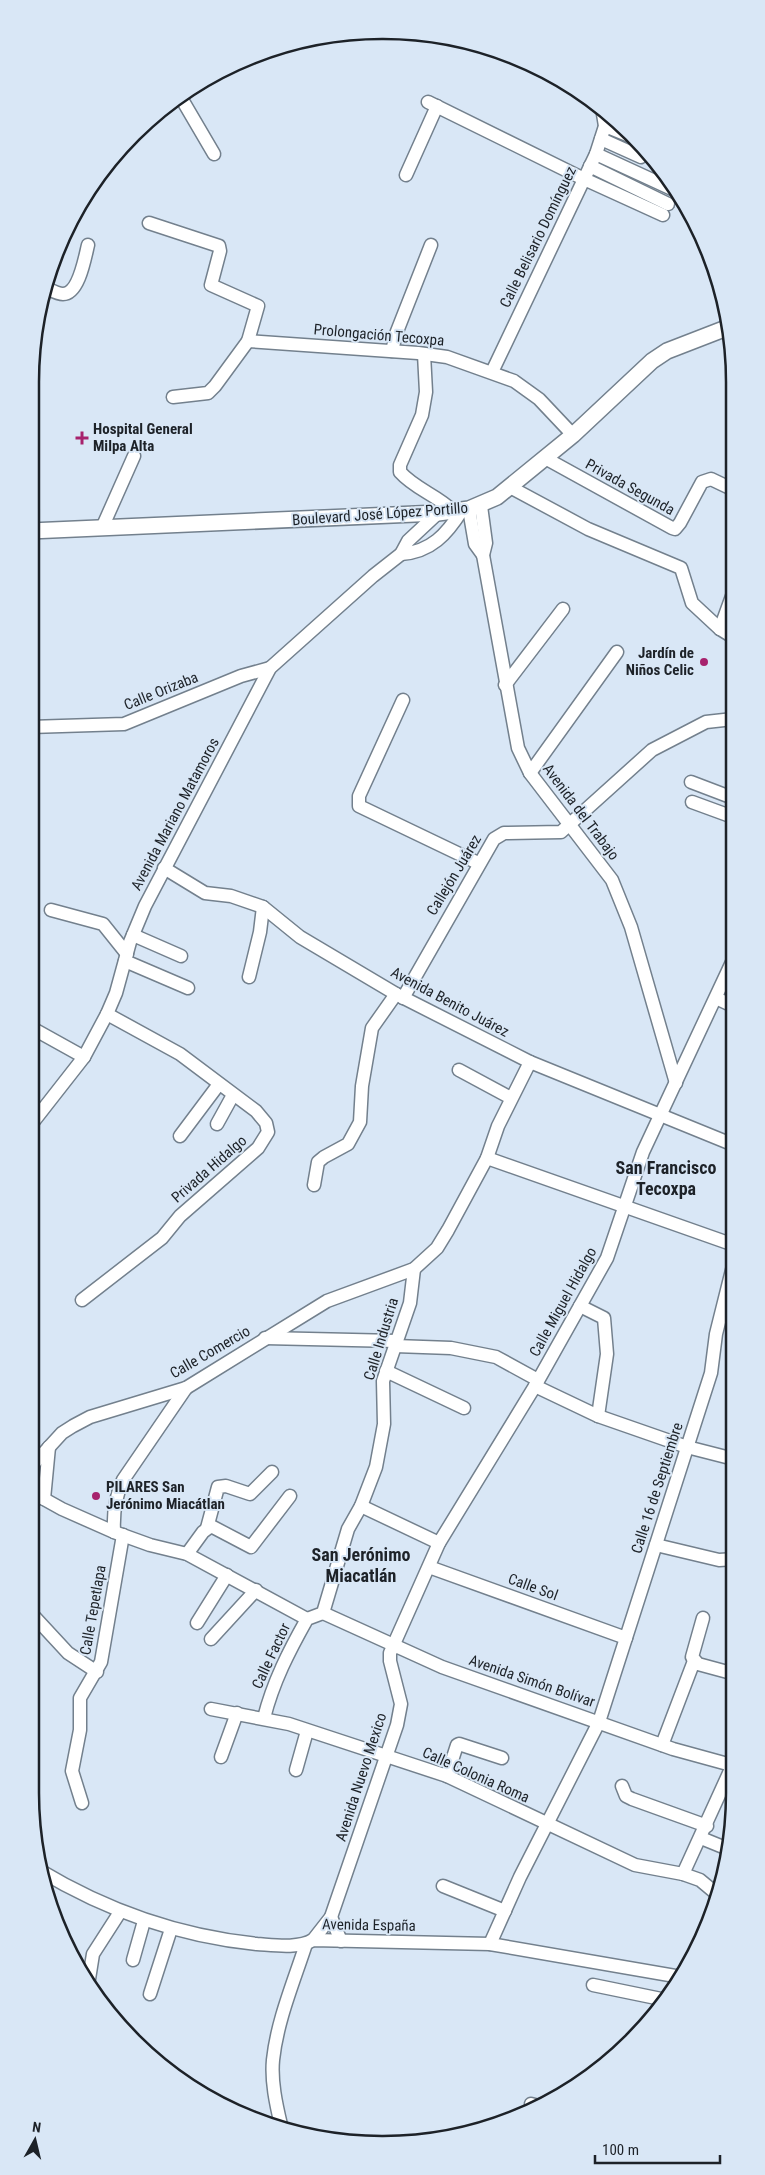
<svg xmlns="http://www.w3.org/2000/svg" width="765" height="2175" font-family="'Roboto Condensed',sans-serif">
<rect width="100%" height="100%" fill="#d9e7f6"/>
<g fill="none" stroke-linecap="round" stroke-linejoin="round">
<defs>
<g id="minor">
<polyline points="180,96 214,154"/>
<polyline points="428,102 584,179 663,215"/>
<polyline points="605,126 632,137"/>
<polyline points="601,139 641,157"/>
<polyline points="596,154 672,189"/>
<polyline points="590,166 668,204"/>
<polyline points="406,175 437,106"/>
<polyline points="149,223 219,246 220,251 211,285 258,306 248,341 215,386 208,393 173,397"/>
<path d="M44 287C49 289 57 294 63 294 79 294 85 257 88 245"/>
<polyline points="248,341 418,353 447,357 514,381 539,399 573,435"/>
<polyline points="392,351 396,334 431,245"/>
<path d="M424 354 426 392 422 415 400 465V472C415 489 437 495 453 511"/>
<polyline points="492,372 596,154 605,126 603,114"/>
<polyline points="545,458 672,528 675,529 680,523 702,482 711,479 732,489"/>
<polyline points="510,487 588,529 681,568 692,603 720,629 733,637"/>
<polyline points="481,506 486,543 483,555 518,748 530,773 612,880 631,927 676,1083"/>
<polyline points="469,509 475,544 483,555"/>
<polyline points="102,528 134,456"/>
<path d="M401 554C431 552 447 534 462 510"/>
<polyline points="720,629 732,596"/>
<polyline points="505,685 563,609"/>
<polyline points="403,700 359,796 359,806 478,863"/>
<polyline points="30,727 124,724 241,676 270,668"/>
<polyline points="30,756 30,769"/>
<polyline points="530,773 617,652"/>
<polyline points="691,782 733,798"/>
<polyline points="692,802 733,817"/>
<polyline points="164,868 205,893 231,896 263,907 300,937 396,994 530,1062 734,1145"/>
<polyline points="51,910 103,924 127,954"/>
<polyline points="133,935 181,956"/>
<polyline points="125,961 188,988"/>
<polyline points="249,977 260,932 263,907"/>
<polyline points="403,998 494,839 504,833 561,832 652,750 706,722 733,719"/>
<polyline points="716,998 733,1006"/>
<polyline points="30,1027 84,1057"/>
<polyline points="459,1070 511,1098"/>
<polyline points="217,1124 233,1095"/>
<polyline points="30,1126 84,1057 107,1014 116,993 130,942 145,906 270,668 373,576 401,554 408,541 438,513"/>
<polyline points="180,1136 219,1084"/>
<polyline points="487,1158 734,1245"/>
<polyline points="314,1185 318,1162 324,1157 348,1144 360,1122 362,1086 372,1028 396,994"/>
<polyline points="82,1300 162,1238 180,1216 258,1148 268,1132 266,1123 256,1111 180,1054 107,1014"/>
<polyline points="580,1306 604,1318 607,1354 598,1416"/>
<polyline points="265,1338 396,1341"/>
<polyline points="395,1346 451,1348 496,1357 538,1380"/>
<polyline points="386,1371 464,1408"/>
<polyline points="535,1386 598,1416 687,1447 734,1459"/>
<polyline points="30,1425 32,1421"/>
<polyline points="30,1468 62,1433 73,1426 90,1417 186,1388 327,1301 414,1269 437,1248 448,1230 487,1158 498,1126 530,1062"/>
<polyline points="30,1486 44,1499 62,1509 114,1532 150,1545 187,1554 307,1619"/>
<polyline points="44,1499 49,1447"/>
<polyline points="361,1506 439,1543"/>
<polyline points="207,1528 218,1487 226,1486 250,1494 272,1472"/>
<path d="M114 1532C113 1513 115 1497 123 1480L186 1388"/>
<polyline points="656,1545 719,1560 735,1559"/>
<polyline points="187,1554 203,1532 211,1526 251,1547 290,1496"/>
<polyline points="429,1567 626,1638"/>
<polyline points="30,1612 68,1653 97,1672"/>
<polyline points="323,1613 442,1667 673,1749 735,1766"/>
<polyline points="703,1618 692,1657 698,1664 735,1674"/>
<polyline points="197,1623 227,1575"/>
<polyline points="211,1639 256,1590"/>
<polyline points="211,1709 289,1724 447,1776 635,1865 683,1874 700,1880 718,1895"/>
<path d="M264 1718C273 1682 289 1651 307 1619L323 1613 348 1529 361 1506 376 1467 384 1424 383 1381 410 1303 414 1269"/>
<polyline points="662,1745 694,1661"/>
<polyline points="221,1757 237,1713"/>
<polyline points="296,1770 307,1731"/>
<polyline points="447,1776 457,1745 459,1744 502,1758"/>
<polyline points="622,1786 626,1796 632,1799 707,1826"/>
<polyline points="82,1803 72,1771 80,1730 80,1698 101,1662 123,1535"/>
<polyline points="701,1838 728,1849"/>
<path d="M39 1870C107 1911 178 1936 257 1944 273 1945 298 1949 313 1940L490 1944 681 1977"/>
<polyline points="683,1874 735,1760"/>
<polyline points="443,1886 505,1911"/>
<polyline points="331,1917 341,1941"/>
<polyline points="313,1940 331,1917 397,1725 401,1704 390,1661 390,1653 439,1543 535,1386 607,1258 643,1152 733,960"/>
<polyline points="490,1944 520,1877 599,1722 711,1373 716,1334 734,1262"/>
<polyline points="133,1960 144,1921"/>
<polyline points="89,1979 93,1954 120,1912"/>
<polyline points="593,1985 666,2000"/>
<polyline points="150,1994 171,1929"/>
<polyline points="531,2104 535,2105"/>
<path d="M281 2125C276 2104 271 2081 273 2060 277 2021 294 1981 306 1944"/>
</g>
<polyline id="major" points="30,531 438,513 469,509 497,497 573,435 652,361 667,351 729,327"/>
</defs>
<use href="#minor" stroke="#73808d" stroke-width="15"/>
<use href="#major" stroke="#73808d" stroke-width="18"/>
<use href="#minor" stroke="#fff" stroke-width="12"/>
<use href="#major" stroke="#fff" stroke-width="15"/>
</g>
<g fill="#a7226d" stroke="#d9e7f6" stroke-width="2">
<path d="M79.5 430.5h5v5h5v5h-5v5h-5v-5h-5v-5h5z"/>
<circle cx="704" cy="662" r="5"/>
<circle cx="96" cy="1496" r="5"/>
</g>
<g text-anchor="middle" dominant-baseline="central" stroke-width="4" stroke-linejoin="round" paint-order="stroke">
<g font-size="15" fill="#1d2228" stroke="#d9e7f6">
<text transform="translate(538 237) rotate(-64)">Calle Belisario Domínguez</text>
<text transform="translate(379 335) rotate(5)">Prolongación Tecoxpa</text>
<text transform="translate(630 487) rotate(29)">Privada Segunda</text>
<text transform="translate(380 514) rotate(-4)">Boulevard José López Portillo</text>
<text transform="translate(161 691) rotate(-22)">Calle Orizaba</text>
<text transform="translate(581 812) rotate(53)">Avenida del Trabajo</text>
<text transform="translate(175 814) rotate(-62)">Avenida Mariano Matamoros</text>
<text transform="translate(454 875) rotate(-59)">Callejón Juárez</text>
<text transform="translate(450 1002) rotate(28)">Avenida Benito Juárez</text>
<text transform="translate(209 1169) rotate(-41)">Privada Hidalgo</text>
<text transform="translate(563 1302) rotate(-61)">Calle Miguel Hidalgo</text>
<text transform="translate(381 1339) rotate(-73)">Calle Industria</text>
<text transform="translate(210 1352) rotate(-30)">Calle Comercio</text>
<text transform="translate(657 1488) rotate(-72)">Calle 16 de Septiembre</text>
<text transform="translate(533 1587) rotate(20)">Calle Sol</text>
<text transform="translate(93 1610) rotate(-80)">Calle Tepetlapa</text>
<text transform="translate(271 1656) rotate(-65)">Calle Factor</text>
<text transform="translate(532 1681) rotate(19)">Avenida Simón Bolívar</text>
<text transform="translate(476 1775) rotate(24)">Calle Colonia Roma</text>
<text transform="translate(361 1777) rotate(-72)">Avenida Nuevo Mexico</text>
<text transform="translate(369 1925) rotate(1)">Avenida España</text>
</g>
<g font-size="15" font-weight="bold" fill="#1d2228" stroke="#d9e7f6" text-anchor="start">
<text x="93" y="429">Hospital General<tspan x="93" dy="17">Milpa Alta</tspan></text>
<text x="694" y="653" text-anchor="end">Jardín de<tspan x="694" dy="17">Niños Celic</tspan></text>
<text x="106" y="1487">PILARES San<tspan x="106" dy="17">Jerónimo Miacátlan</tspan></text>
</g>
<g font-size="18" font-weight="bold" fill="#1d2228" stroke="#d9e7f6">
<text x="666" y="1167">San Francisco<tspan x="666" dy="21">Tecoxpa</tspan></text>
<text x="361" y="1554">San Jerónimo<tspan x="361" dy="21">Miacatlán</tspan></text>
</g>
</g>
<path d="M0 0H765V2175H0ZM382 39H383A343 343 0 0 1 726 382V1793A343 343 0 0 1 383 2136H382A343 343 0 0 1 39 1793V382A343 343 0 0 1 382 39Z" fill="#d9e7f6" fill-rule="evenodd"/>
<path fill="none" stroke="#1d2228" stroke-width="2.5" d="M382 39H383A343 343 0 0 1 726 382V1793A343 343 0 0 1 383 2136H382A343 343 0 0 1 39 1793V382A343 343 0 0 1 382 39Z"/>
<g transform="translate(35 2140) rotate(8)" stroke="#d9e7f6" stroke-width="4" paint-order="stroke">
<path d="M0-4L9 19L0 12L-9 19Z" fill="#1d2228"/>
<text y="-8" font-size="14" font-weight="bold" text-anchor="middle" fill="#1d2228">N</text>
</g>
<path d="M595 2155v8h125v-8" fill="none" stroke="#1d2228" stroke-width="2.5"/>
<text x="602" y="2155" font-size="15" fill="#1d2228" stroke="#d9e7f6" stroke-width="4" paint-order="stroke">100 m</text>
</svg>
